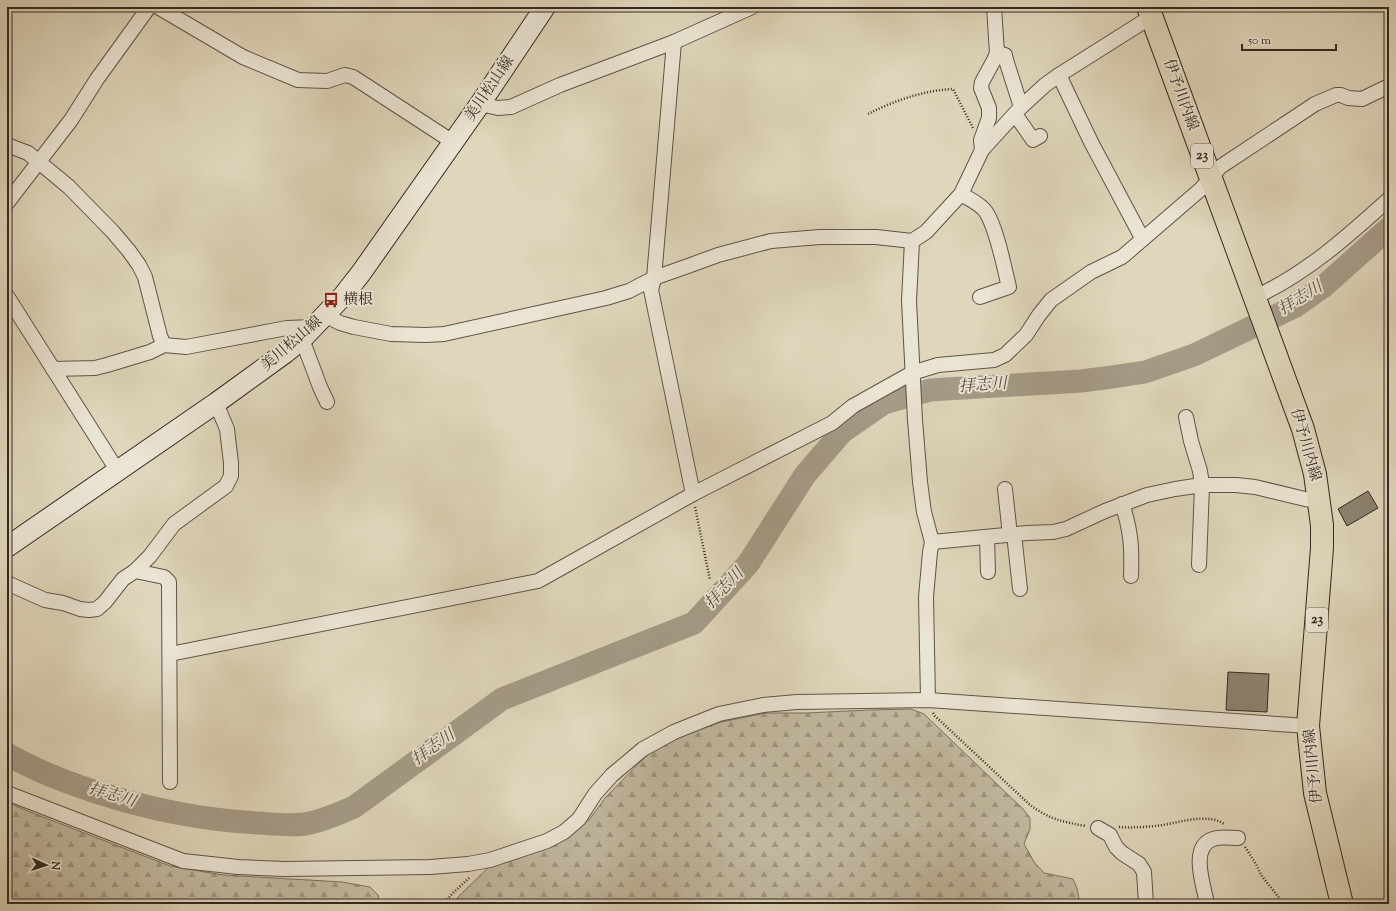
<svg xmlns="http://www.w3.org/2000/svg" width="1396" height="911" font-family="'Sorts Mill Goudy','Noto Serif JP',serif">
<defs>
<pattern id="forest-firs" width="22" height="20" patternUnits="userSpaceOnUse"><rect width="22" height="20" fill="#c2b9a1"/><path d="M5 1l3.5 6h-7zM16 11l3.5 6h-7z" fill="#9e9683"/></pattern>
</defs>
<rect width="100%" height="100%" fill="#dfd6bb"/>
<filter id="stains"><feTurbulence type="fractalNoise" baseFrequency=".005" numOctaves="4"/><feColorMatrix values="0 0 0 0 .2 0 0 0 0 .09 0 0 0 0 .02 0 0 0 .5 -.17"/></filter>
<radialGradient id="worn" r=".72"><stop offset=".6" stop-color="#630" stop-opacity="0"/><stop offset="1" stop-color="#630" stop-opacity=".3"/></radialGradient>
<g fill="url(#forest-firs)" stroke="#7b7161">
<polygon points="911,709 924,714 1023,809 1030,818 1030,829 1024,844 1034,862 1044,873 1073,879 1077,888 1080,904 453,904 459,896 493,863 559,840 589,820 606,797 650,752 678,737 721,722 766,713 806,713 869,710"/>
<polygon points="7,802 30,812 170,866 223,875 342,882 370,887 378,895 380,904 7,904"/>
</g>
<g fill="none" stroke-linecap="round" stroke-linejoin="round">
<path stroke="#a59b87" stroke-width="23" d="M7 754C34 770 63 781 93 791 147 809 202 820 259 823 274 824 291 826 305 824 322 821 338 814 354 807L502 699 694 623 748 564 805 475 842 432 884 403 930 390 1081 381 1112 377 1145 372 1194 355 1294 307 1324 286 1389 228"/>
</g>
<g fill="#8d8371" stroke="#342921">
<polygon points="1368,491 1378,508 1347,526 1338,509"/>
<polygon points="1228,672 1269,674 1267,712 1226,710"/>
</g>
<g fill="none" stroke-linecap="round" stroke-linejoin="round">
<defs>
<g id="minor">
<polyline points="158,7 243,57 298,80 327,81 345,75 353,77 453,142"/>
<polyline points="674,42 654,278 651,290 693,494"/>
<polyline points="997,53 1005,55 1006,60 1021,107"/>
<polyline points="1059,75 1091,142 1142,238"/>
<polyline points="480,104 498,108 511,107 560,85 674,42 752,7"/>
<polyline points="1015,114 1033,140 1040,136"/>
<polyline points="7,145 28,153 69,187 113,232 129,251 139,265 145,277 160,336 164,345"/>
<polyline points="982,150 981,140 989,118 989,108 981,88 982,82 994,60 997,53 994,7"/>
<path d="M961 194C969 199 981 204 986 212 997 229 1004 267 1009 287L980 297"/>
<polyline points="7,203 71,120 97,79 149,7"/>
<polyline points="912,241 909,301 915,420 920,482 924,512 932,542 930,552 926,597 928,700"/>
<polyline points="7,296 117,470"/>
<path d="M1255 297C1306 274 1348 236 1389 199"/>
<polyline points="325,315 340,323 354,327 391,334 426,335 444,334 606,298 629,291 654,278 688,266 718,255 771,241 820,237 876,237 912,241 926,232 961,194 982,150 1021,107 1045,85 1059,75 1151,17"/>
<polyline points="302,339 320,387 327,402"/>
<polyline points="53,369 95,368 107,365 150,352 164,345 186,347 287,328 313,327"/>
<polyline points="1186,417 1191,441 1200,471 1202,485 1199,565"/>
<polyline points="1005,489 1010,535"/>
<path d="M1122 504C1131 530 1132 548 1131 576"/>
<polyline points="1014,534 1020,589"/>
<polyline points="987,537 988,572"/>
<polyline points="932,542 1027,533 1053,532 1066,529 1105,511 1147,495 1175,489 1202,485 1236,485 1255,487 1305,499 1319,501"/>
<polyline points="135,571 164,577 169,582 170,782"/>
<polyline points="7,583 45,600 63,603 80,609 89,610 97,609 105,602 123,579 135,571 150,556 174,524 226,486 231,476 231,463 227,429 216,403"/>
<polyline points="170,654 538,581 693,494 832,423 853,406 912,373 938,365 994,360 1005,355 1026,335 1039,315 1051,300 1091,272 1122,257 1201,189 1220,167 1315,104 1336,95 1341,95 1348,98 1362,99 1389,86"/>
<polyline points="7,793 183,861 238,867 284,869 430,867 468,864 490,860 547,841 564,832 579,819 595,794 612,775 643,749 674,732 719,714 763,705 797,702 928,700 1308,726"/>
<polyline points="1098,828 1110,835 1116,847 1122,853 1139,864 1144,872 1146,904"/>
<path d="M1207 904C1204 886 1189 847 1213 839 1221 836 1230 838 1238 838"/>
</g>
<polyline id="secondary" points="7,547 216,403 285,353 302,339 325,315 343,296 361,273 480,104 545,7"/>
<polyline id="primary" points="1148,7 1303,429 1315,474 1322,525 1322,548 1308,726 1315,793 1342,904"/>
</defs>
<use href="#minor" stroke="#5f5448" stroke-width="16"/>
<use href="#secondary" stroke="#342921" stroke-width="22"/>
<use href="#primary" stroke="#342921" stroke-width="24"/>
<g stroke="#342921" stroke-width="2.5" stroke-dasharray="1 2" stroke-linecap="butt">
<path d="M868 114C893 101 925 90 953 89L973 128"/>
<polyline points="695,507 710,580"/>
<path d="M933 713 935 716 1029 804C1048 819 1063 822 1086 826"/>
<path d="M1119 827C1133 828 1148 827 1163 825 1180 822 1209 813 1224 824"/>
<polyline points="1245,847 1256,864 1261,875 1284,904"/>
<polyline points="443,904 454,892 470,877"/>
</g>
<use href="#minor" stroke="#eae4d3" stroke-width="14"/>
<use href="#secondary" stroke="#eae4d3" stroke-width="20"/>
<use href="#primary" stroke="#dfd6bb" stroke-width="22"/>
</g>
<defs>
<symbol id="bus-bare" viewBox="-9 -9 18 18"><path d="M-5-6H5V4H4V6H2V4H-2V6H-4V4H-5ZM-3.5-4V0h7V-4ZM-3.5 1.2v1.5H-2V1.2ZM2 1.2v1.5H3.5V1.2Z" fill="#8f2418" stroke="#eae4d3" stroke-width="2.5" paint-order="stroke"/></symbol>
</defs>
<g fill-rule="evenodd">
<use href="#bus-bare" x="320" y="289" width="22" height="22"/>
</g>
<g text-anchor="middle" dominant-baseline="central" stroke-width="4" stroke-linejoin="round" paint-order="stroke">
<g fill="#eae4d3" stroke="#6b6156" stroke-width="1">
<rect x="1191" y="144" width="22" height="24" rx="3"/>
<rect x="1306" y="608" width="22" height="24" rx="3"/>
</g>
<g font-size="14" font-weight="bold" fill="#342921">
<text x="1202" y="156">23</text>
<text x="1317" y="620">23</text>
</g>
<g font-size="15" fill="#342921" stroke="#eae4d3">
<text transform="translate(490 89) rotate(-56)">美川松山線</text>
<text transform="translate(1180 95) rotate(70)">伊予川内線</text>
<text transform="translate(292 344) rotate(-41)">美川松山線</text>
<text transform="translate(1305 445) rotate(74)">伊予川内線</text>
<text transform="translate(1314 766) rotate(-96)">伊予川内線</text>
</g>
<g font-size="15" fill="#342921" stroke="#eae4d3" text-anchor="start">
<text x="343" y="300">横根</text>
</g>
<g font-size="16" font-style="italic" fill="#564b40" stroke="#eae4d3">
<text transform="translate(1301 299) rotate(-32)">拝志川</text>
<text transform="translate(983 386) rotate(-4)">拝志川</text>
<text transform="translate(725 589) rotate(-47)">拝志川</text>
<text transform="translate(434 748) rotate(-36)">拝志川</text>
<text transform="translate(112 796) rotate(17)">拝志川</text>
</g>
</g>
<rect width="1396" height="911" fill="none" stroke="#dfd6bb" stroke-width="24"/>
<rect x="8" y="8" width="1380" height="895" fill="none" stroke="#342921" stroke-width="2"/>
<rect x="12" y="12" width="1372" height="887" fill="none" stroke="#342921"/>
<g transform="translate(46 865) rotate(93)" stroke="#eae4d3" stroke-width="3" paint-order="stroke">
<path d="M0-3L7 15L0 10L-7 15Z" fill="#342921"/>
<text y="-6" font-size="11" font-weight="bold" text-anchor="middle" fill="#342921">N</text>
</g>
<path d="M1242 44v6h94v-6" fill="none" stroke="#342921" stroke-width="2"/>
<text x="1248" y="44" font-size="12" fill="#342921" stroke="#eae4d3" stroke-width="3" paint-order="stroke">50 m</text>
<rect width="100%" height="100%" filter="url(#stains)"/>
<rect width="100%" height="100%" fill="url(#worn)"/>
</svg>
